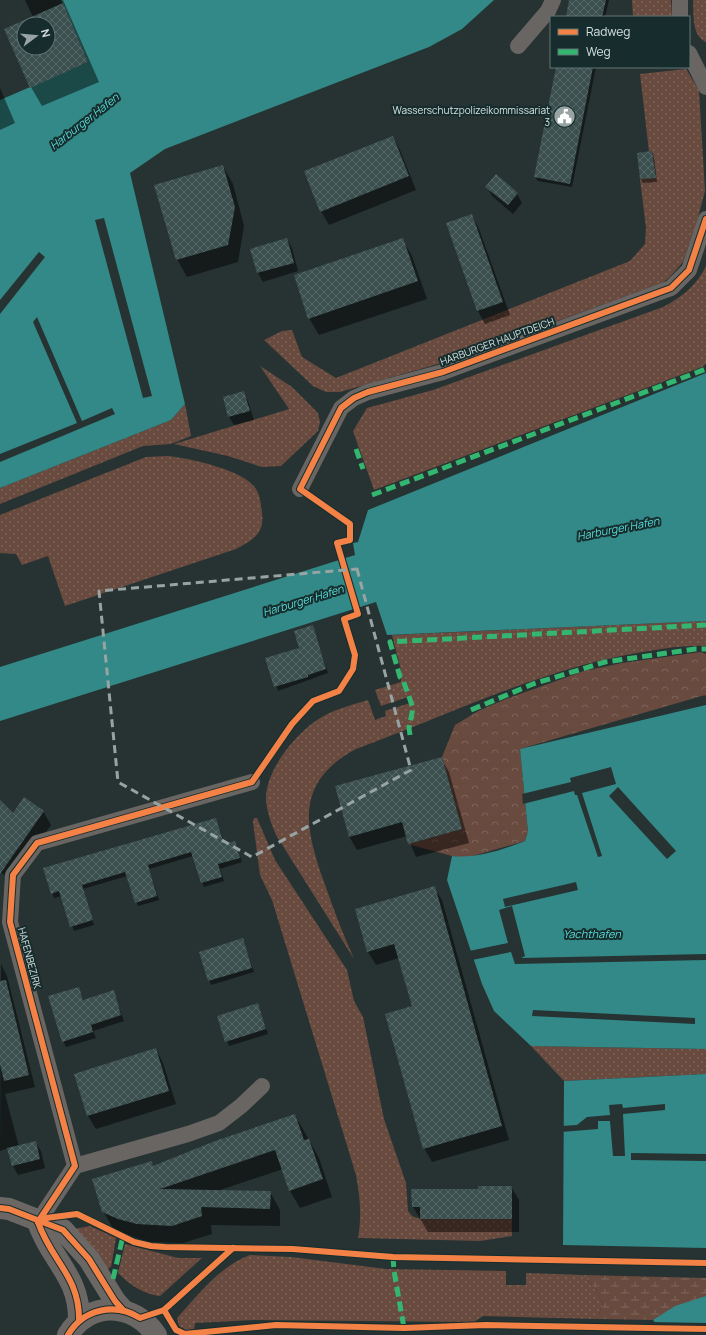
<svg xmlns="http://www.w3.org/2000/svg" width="706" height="1335" font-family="Manrope,sans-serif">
<defs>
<pattern id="grass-dots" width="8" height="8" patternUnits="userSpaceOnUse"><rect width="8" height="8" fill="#694a3f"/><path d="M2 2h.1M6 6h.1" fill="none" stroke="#7e645a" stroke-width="1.8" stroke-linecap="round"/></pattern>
<pattern id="forest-crowns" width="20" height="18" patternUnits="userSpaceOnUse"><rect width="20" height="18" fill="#694a3f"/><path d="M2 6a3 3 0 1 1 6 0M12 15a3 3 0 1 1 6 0" fill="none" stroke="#7e645a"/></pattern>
<pattern id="wetland-marsh" width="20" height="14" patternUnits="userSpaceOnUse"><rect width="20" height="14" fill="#694a3f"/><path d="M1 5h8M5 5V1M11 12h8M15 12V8" fill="none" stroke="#7e645a"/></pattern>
<pattern id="building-cross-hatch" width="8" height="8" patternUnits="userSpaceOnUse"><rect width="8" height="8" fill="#3c4f4f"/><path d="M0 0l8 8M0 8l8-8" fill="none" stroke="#576868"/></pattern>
</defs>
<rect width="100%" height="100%" fill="#263332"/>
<g fill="url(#grass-dots)">
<polygon points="632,0 671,0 672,17 633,17"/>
<path d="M693 0H706V42C691 35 694 14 693 0Z"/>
<polygon points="686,69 699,90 705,191 696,225 683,262 669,278 662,283 445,362 340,392 326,392 313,386 264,340 282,331 292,330 302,357 336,378 630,261 645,244 646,228 640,179 656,177 652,152 649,152 640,74"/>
<path d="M706 266V364L702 367 374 490 353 431 367 408 433 390 663 307C682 297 697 285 706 266Z"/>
<polygon points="260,366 292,387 318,413 320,422 318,431 281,466 262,467 228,456 174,444 289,409"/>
<polygon points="185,404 191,436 171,444 143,446 0,504 0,488 171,420"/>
<path d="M168 456C188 458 245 470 256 489 260 495 261 505 262 513 265 534 252 540 236 549L65 606 48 556 22 565 16 554 0 553V515L146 457Z"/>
<path d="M706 621V646C687 645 668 648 649 651 547 666 452 714 356 749 295 782 304 826 324 882 333 908 343 934 354 959L276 835C271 823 266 810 266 797 267 769 295 735 317 720 332 710 351 705 368 700L375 720 386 716 385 711 410 703 408 697 381 706 375 690 401 682V670L392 635Z"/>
<path d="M254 818H257L275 860 347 970 354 1001 363 1017 384 1119 406 1183 408 1211 412 1216 420 1219H512V1236L480 1241 358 1238C362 1216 360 1197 356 1175L272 900 260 875 253 822Z"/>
<polygon points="531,1046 706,1049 706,1074 564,1081"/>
<polygon points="90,1226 116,1238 111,1267 108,1269 74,1229"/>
<path d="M125 1244 178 1258H202L160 1296C143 1294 130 1285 118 1273Z"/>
<path d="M250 1255 291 1257 386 1269 506 1271V1285H526V1273L583 1275 595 1289 603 1304 597 1319 483 1316 474 1322 254 1320 195 1323 194 1330H186L179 1326 177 1318C198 1295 220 1266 250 1255Z"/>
</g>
<polygon fill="url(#forest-crowns)" points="700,652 706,654 706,697 705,695 520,749 528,832 525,841 466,858 452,856 408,844 462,829 442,757 455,725 480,710 506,699 584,671 622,663"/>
<polygon fill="url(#wetland-marsh)" points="583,1275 706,1278 706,1296 653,1320 597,1319 603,1304 595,1289"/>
<g fill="#328987">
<polygon points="61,0 494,0 462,29 429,47 165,149 130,173 185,404 171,420 0,488 0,100 88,62"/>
<polygon points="706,373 706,621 387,635 376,602 0,721 0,667 355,555 353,543 358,542 368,510"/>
<path d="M706 705V1049L531 1046 494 1011 482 984 447 880 452 856C476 859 502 850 525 841L528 832 520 749Z"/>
<polygon points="706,1074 706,1248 563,1245 564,1081"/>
<polygon points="706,1296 706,1335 665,1335 653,1320 675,1306"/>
</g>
<g fill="#263332">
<polygon points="104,218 152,396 143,398 95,220"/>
<polygon points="39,252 45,257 0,314 0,300"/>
<polygon points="37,317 82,421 112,408 115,414 0,462 0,454 77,423 33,322"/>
<polygon points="611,767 616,784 582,793 602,856 598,857 577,795 575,795 574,791 523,804 522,794 571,782 570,778"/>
<polygon points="618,787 676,851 667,859 609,796"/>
<polygon points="576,882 578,890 505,907 503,899"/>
<polygon points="512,906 525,956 521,958 706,954 706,960 515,964 511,952 472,960 469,951 508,943 499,910"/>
<polygon points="533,1010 695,1018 695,1024 532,1016"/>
<polygon points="622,1104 623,1108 665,1104 665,1110 623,1114 625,1156 613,1156 610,1121 598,1121 598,1129 561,1132 561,1126 577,1125 587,1117 610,1115 609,1105"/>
<polygon points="631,1153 706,1154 706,1161 631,1160"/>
<polygon points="561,1246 706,1249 706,1250 563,1247"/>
<polygon points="652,1322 706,1323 706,1335 662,1335"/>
</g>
<g fill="#0007" fill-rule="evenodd">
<path d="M25 0H63L99 82 42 106 31 87 6 29 33 17ZM24 24H48V48H24Z"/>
<polygon points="570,0 609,0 605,17 567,17"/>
<polygon points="557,67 596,67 572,187 538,181 535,177"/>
<polygon points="0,88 15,123 0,130"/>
<polygon points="393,137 400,150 416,190 329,225 321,211"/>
<polygon points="652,152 654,157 657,182 643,183 641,179 638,154"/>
<polygon points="223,166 233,184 244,226 238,262 187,277 177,259"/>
<polygon points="487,187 517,194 522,203 513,214 492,196"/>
<polygon points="472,215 479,229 510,315 485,324 478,311"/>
<polygon points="287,239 292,248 298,271 263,282 258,273 252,249"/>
<polygon points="402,239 412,256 427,299 319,335 309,318"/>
<polygon points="243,392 248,401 254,420 234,425 229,417"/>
<polygon points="312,626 328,673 278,691 267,658 300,648"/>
<polygon points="441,758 449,772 469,843 416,857 407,836 357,850 349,836"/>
<polygon points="0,801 13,815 43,811 51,825 12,880 0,872"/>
<polygon points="216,819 225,845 235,842 242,862 220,869 224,881 204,887 193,856 149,869 159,900 138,906 127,876 83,889 94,925 74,931 62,896 54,898 44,869"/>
<polygon points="434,887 442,900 509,1140 432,1162 424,1148 413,1007 399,958 376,965 368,952"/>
<polygon points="243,940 254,972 211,985 200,953"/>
<polygon points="1,964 7,976 35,1087 5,1094 19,1147 35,1142 41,1151 45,1168 18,1175 13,1166 8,1148 0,1151"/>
<polygon points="78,988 84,1000 113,991 124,1021 93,1031 96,1038 66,1047 63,1041"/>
<polygon points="258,1004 268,1034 229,1046 218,1017"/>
<polygon points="156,1049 163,1063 176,1104 96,1129 88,1116 75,1074"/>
<polygon points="295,1115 319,1158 332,1197 300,1208 290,1191 283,1169 217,1191 270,1192 280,1210 280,1226 211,1225 212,1234 183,1243 148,1242 114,1230 103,1211 151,1162 154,1166"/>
<polygon points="511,1187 519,1200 519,1232 428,1232 413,1207 479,1190"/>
</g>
<g fill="url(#building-cross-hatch)" fill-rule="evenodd">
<polygon points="569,0 606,0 602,17 566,17"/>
<path d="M63 3 88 62 30 88 4 29ZM24 24H48V48H24Z"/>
<polygon points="556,67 593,67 570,184 534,177"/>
<polygon points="393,136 409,176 320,212 304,171"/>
<polygon points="652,151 656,178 640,179 637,153"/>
<polygon points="223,165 235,207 228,245 176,260 154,185"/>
<polygon points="496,174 518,193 508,205 485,187"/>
<polygon points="472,214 503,302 477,311 446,223"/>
<polygon points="287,238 294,263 257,273 250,249"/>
<polygon points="403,238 418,281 308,319 294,275"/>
<polygon points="244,391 250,411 228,417 223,397"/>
<polygon points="313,625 326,669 308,675 308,677 274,687 265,658 299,648 294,631"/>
<polygon points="442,757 462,829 408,844 402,822 349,837 335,786"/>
<polygon points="24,797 44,811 0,874 0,800 13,813"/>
<polygon points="216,818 224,844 235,841 240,858 218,864 222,877 201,883 191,852 148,865 157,896 135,903 125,872 82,885 93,920 70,927 59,891 51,894 43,868"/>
<polygon points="435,886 502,1126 423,1149 385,1014 412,1006 394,944 367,952 355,909"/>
<polygon points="243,938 252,968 208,981 199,952"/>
<polygon points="6,980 29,1075 4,1081 0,1064 0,981"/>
<polygon points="79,987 83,1000 114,990 121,1015 91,1025 93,1032 62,1042 48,996"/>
<polygon points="258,1003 266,1029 225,1042 217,1016"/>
<polygon points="156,1048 169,1091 87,1116 74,1074"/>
<polygon points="295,1114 304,1140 309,1139 323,1179 289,1191 275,1150 160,1189 271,1191 270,1209 201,1207 202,1216 172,1226 137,1224 118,1219 102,1212 92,1179 152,1161 153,1166 215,1141"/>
<polygon points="36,1141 40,1159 12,1166 7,1148"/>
<polygon points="478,1186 512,1186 512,1219 420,1219 420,1207 412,1207 411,1189 478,1189"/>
</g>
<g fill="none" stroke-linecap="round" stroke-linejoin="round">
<g stroke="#696562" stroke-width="16">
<polyline points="680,0 680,17"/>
<polyline points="518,46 548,11 553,0"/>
<polyline points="689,53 706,87"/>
<polyline points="300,489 341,408 354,398 368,392 443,372 671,288 689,270 706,219"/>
<polyline points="75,1166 10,922 13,875 37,843 252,782"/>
<polyline points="38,1222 75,1166 188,1134 219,1123 241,1106 262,1086"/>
</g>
<g stroke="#6a6765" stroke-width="22">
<polyline points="0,1208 9,1209 63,1230 89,1259 115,1301 123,1310"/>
<path d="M38 1222C51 1261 80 1276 79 1321"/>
<path d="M68 1335C89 1300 134 1302 156 1335"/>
</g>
<g stroke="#33b770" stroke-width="5" stroke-dasharray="10 5" stroke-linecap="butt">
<polyline points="356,449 363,469"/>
<polyline points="372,495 706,369"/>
<polyline points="471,710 533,684 605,662 695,649 706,649"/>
<polyline points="410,735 409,728 413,708 403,680 400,677 390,642 706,625"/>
<polyline points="393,1257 394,1271 404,1328"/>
<polyline points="113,1279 123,1236"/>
</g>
<defs>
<g id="cycleway">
<polyline points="0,1208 9,1209 63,1230 89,1259 115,1301 123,1310"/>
<polyline points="38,1222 75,1166 10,922 13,875 37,843 252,782 292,724 313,701 339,691 353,669 355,655 344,619 358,614 337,543 350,540 350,524 300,489 341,408 354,398 368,392 443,372 671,288 689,270 706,219"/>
<polyline points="38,1222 46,1218 77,1214 134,1242 151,1246 165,1247 293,1249 393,1257 706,1263"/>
<path d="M38 1222C51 1261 80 1276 79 1321"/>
<polyline points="164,1310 176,1330 185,1334 276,1325 404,1328 486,1325 706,1329"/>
<path d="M68 1335C83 1309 115 1302 140 1318L164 1310 233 1248"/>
</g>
</defs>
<use href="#cycleway" stroke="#172d2d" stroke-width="8"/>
<use href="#cycleway" stroke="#f48246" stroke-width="6"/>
</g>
<path fill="none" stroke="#97a4a3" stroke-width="3" stroke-dasharray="8 5" stroke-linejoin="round" d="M357 569 411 770 252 857 118 782 99 591Z"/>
<defs>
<symbol id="civic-disc" viewBox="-11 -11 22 22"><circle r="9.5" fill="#97a4a3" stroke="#172d2d"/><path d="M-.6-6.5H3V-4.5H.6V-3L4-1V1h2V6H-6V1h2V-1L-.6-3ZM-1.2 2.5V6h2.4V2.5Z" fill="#fff"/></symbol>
</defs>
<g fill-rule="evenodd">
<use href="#civic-disc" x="552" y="104" width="25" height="25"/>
</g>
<g text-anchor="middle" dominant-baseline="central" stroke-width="4" stroke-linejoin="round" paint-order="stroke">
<g font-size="10" fill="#d4e1e0" stroke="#172d2d" text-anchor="end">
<text x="550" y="110">Wasserschutzpolizeikommissariat<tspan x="550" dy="12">3</tspan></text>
</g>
<g font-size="10" fill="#d4e1e0" stroke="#172d2d">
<text transform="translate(497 341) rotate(-20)">HARBURGER HAUPTDEICH</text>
<text transform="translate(30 958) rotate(75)">HAFENBEZIRK</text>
</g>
<g font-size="11" font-style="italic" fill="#58dfdc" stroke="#172d2d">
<text transform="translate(84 121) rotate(-38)">Harburger Hafen</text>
<text transform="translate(618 528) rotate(-11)">Harburger Hafen</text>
<text transform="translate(303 600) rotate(-17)">Harburger Hafen</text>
<text x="592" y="933">Yachthafen</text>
</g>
</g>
<rect x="550" y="16" width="140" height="52" fill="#172d2d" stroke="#637575"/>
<rect x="558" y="29" width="20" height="6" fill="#f48246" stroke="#637575"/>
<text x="586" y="36" font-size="12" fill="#d4e1e0">Radweg</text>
<rect x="558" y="49" width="20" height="6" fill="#33b770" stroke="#637575"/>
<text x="586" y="56" font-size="12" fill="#d4e1e0">Weg</text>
<g transform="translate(36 36) rotate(74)"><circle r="19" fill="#172d2d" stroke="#637575"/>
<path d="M0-3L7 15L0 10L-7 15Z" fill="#97a4a3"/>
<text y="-6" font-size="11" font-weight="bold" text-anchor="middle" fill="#d4e1e0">N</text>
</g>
</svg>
